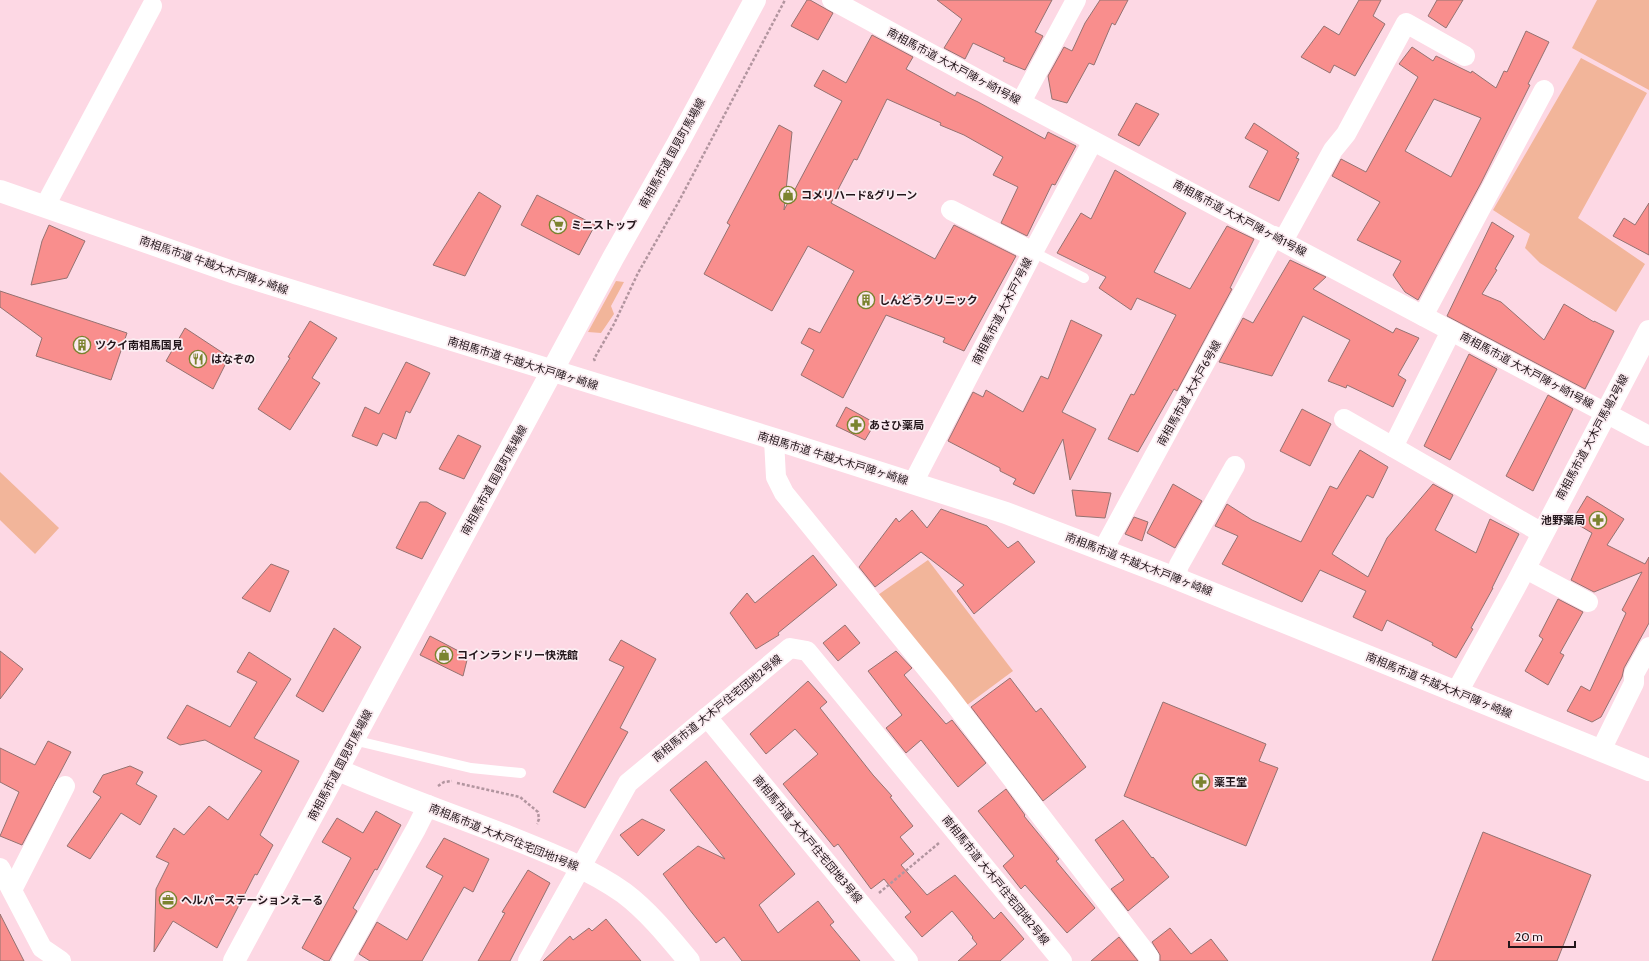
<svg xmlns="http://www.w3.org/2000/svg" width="1649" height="961" font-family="Cabin,'Noto Sans JP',sans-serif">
<rect width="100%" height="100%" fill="#fdd8e4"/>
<g fill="#f2b59a">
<polygon points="1597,0 1649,0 1649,90 1572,48"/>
<polygon points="1581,58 1647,93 1578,218 1645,264 1616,312 1540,263 1525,248 1530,234 1493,210"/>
<polygon points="616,281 624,282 611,306 614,314 601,333 588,332"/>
<polygon points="0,472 59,528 35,554 0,520"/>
<polygon points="928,560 1013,671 963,708 875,597"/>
</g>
<g fill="#f98e8d" stroke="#947271" fill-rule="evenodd">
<polygon points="807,0 810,0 833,13 818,40 791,26"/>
<polygon points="937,0 1052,0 1035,32 1043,36 1025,70 1003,61 1005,58 973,43 965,59 944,48 962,19"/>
<polygon points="1100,0 1128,0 1115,25 1112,23 1094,65 1089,63 1067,103 1052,99 1048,76 1064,47 1072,51 1085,23"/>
<polygon points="1359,0 1381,0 1373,16 1385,24 1355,76 1334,65 1330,73 1301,57 1324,26 1339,35"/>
<polygon points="1437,0 1463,0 1446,28 1428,16"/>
<path d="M1526 31 1549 42 1528 84 1530 85 1481 183 1418 300 1405 292 1393 275 1401 261 1357 240 1380 202 1332 176 1341 159 1366 172 1418 77 1399 64 1412 47 1433 61 1436 56 1471 73 1472 71 1496 88 1504 71 1507 72ZM1434 99 1481 118 1451 177 1405 151Z"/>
<polygon points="872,35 913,57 906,69 955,96 957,92 978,102 1045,139 1048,132 1076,146 1055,185 1052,184 1027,236 1001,223 1018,187 993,175 1003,157 964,135 940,125 941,123 887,99 857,160 854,159 831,203 935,259 954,225 1016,256 964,351 943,342 945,338 886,315 843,398 801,375 814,350 801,343 809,328 820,333 854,271 808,246 772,311 704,274 730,225 727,223 779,125 792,132 784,210 842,101 814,86 823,70 846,83"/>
<polygon points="1136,103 1159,114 1139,146 1118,135"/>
<polygon points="1254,123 1299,153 1296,158 1299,159 1279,201 1249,187 1268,151 1245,138"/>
<polygon points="1115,170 1186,213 1154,272 1190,289 1227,226 1254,239 1230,288 1232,289 1177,391 1174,389 1138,452 1108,439 1131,394 1134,395 1176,315 1137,298 1131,310 1099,288 1106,277 1057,253 1081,213 1091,219"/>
<polygon points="479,192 501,206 465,276 433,265"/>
<polygon points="537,195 595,225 579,255 521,225"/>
<polygon points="1649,203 1649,255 1613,236 1624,218 1635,225"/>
<polygon points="1492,222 1514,236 1495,269 1497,270 1482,294 1501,302 1544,340 1564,304 1594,322 1594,321 1614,331 1585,389 1447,316"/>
<polygon points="49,225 85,241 67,278 31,285 42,241"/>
<polygon points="1290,260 1326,277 1313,289 1393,333 1396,328 1419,338 1398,375 1406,380 1393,407 1347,385 1346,388 1328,381 1350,340 1303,316 1272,376 1219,362 1243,318 1253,323"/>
<polygon points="0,291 127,333 111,380 36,356 42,338 0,307"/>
<polygon points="1071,320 1102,335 1062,412 1096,429 1070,480 1063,439 1034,494 1013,484 1016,479 1000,471 1000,468 948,441 973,392 983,397 986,390 1023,412 1041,376 1048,379"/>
<polygon points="310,321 337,338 312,378 320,383 290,430 258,409 290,358 288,357"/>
<polygon points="185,328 229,357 213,389 166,361"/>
<polygon points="1469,354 1497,369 1450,460 1424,446"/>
<polygon points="406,362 430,373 410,413 406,411 396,439 383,433 377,446 352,436 365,407 379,414"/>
<polygon points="1548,395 1573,409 1533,491 1506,476"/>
<polygon points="846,407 875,423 865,440 836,426"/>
<polygon points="1302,409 1331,424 1310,466 1280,451"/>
<polygon points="458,435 481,446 464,479 439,469"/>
<polygon points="1360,450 1388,467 1373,498 1367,495 1332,554 1368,577 1387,538 1433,484 1453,495 1435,530 1476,553 1490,519 1519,534 1492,588 1493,588 1471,628 1473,629 1456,658 1432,645 1433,643 1387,620 1382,631 1353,617 1366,591 1320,570 1302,602 1222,564 1238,536 1215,526 1227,504 1252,520 1301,542 1330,486 1337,489"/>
<polygon points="1173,484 1202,501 1175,548 1147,533"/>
<polygon points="1072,490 1111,493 1105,518 1076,516"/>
<polygon points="1587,496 1624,519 1607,545 1645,564 1649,557 1649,623 1624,668 1622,677 1601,717 1592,722 1567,711 1581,686 1590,691 1626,613 1622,610 1642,572 1594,592 1571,580 1592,533 1572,521"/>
<polygon points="420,502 427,502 446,513 422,559 396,548"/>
<polygon points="941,509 987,526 1008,548 1018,541 1035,562 974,614 957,591 964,585 921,552 875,587 859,567 896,518 899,522 912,510 927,528"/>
<polygon points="1134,517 1148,522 1142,541 1125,534"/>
<polygon points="813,555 837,585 778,633 779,635 756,649 730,613 747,593 755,603"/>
<polygon points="271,564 289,571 270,612 242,598"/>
<polygon points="1558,599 1583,612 1560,653 1564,655 1548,685 1525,671 1543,639 1539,636"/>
<polygon points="845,625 860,643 838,661 823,643"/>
<polygon points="334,628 361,647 323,712 296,696"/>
<polygon points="430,636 468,656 463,676 420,655"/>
<polygon points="621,640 656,659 620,728 628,732 585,808 553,792 624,667 609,660"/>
<polygon points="0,651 23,669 0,699"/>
<polygon points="896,651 912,668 904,675 946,724 952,720 986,763 958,787 921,740 906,753 886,728 902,715 868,671"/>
<polygon points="249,652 291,679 254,738 299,761 260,835 273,845 257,875 255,874 217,948 173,921 154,952 156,889 169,863 156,857 174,828 184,835 209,806 228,820 262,771 205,740 180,745 167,738 187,705 230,727 257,682 237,672"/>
<polygon points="1010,678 1036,712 1041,708 1086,767 1043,801 971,707"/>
<polygon points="808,681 827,702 820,708 873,775 892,796 890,797 913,826 900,837 914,854 901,865 927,895 955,875 994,919 1001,912 1024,939 1000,961 958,961 977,944 972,938 973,937 952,911 922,937 905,917 911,912 884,879 871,889 838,844 834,847 783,784 818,754 795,729 766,754 750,734"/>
<polygon points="1163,702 1266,744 1259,761 1278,768 1246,846 1124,796"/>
<polygon points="48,741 71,752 22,845 0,836 19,792 0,782 0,748 35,765"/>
<polygon points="706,761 795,874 759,905 778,933 818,901 834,922 830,925 860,961 742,961 724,937 716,943 689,909 663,874 698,846 725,859 670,790"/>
<polygon points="130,766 143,772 136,784 157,796 140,825 121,813 90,859 67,846 101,797 93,792 103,775"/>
<polygon points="1006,789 1025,815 1024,816 1059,859 1056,861 1095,908 1067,933 1025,885 1021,889 1003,866 1014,856 978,811"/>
<polygon points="376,811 401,825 377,870 375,869 353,908 357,911 329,961 325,961 302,948 351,858 322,842 337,818 363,833"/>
<polygon points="642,819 665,830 638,856 620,835"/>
<polygon points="1123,820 1152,858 1153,857 1169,877 1128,911 1111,889 1124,880 1095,840"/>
<polygon points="1483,832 1591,875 1557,961 1432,961"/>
<polygon points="444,838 489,859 473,892 464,887 422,961 370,961 359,954 377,922 407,940 443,876 426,867"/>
<polygon points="528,870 550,883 510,961 478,961 505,913 502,912"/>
<polygon points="0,914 24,961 0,961"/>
<polygon points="606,919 641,961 543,961 570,936 573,940 589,928 592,931"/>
<polygon points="1170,928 1191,954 1211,939 1228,961 1160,961 1160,955 1152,942"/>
<polygon points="1119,937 1138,961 1091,961"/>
</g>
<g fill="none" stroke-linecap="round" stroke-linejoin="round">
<g stroke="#b2959f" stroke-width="2.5" stroke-dasharray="3 2" stroke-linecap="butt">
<polyline points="595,361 594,359 614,324 638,273 678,203 785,0"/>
<polyline points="457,783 520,797 538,812 539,819 537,824"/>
<polyline points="438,786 444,782 452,781"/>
<polyline points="879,893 939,843"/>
</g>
<g stroke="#fff" stroke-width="10">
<polyline points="1033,252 1084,278"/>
<polyline points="353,740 471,768 521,773"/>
</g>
<g stroke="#fff" stroke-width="20">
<polyline points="832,0 1003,93 1649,436"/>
<polyline points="1021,102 1076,0"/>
<polyline points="45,206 152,6"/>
<polyline points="951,210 1033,252"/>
<polyline points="1283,241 1333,150 1346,134 1406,23 1465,56"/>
<polyline points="1423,316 1544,90"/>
<polyline points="1451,331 1393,447 1542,533"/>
<polyline points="1344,419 1393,447"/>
<polyline points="774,440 776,477 784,493 944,690 1149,957"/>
<polyline points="913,483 1033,252 1093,141"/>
<polyline points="1103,550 1274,236"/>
<polyline points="1524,568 1588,602"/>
<polyline points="1175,578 1179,565 1235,466"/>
<polyline points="707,717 908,961"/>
<polyline points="1601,750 1634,683 1634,674 1649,647"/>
<polyline points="0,868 42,948 61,961"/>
<polyline points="12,890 65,786"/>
<polyline points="342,961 416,829 428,805"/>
<polyline points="528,961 628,783 790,648 807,651 1062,961"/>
</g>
<g stroke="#fff" stroke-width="22">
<polyline points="0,191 238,274 784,442 1006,513 1170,576 1649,770"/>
<polyline points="1457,692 1517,583 1649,331"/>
<path d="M338 770C393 794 450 814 507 836 547 852 588 868 624 893 649 912 669 937 689 961"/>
<polyline points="234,961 613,258 678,143 755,0"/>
</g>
</g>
<defs>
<symbol id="shop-ring" viewBox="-11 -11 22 22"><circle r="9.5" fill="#fbecf1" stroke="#7b832f" stroke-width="1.5"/><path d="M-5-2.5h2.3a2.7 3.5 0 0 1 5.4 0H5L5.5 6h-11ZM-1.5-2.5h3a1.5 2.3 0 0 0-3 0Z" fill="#7b832f"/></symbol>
<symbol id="supermarket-ring" viewBox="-11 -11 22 22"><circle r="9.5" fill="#fbecf1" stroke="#7b832f" stroke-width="1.5"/><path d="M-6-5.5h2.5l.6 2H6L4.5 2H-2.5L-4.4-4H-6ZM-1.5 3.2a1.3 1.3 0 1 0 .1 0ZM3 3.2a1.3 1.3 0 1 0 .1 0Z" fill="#7b832f"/></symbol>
<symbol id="building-ring" viewBox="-11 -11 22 22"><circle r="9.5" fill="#fbecf1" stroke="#7b832f" stroke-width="1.5"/><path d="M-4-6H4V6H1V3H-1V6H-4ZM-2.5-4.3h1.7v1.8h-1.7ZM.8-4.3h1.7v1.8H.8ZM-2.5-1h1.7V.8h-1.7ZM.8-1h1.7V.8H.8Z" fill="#7b832f"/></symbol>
<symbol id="restaurant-ring" viewBox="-11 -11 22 22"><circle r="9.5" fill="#fbecf1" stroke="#7b832f" stroke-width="1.5"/><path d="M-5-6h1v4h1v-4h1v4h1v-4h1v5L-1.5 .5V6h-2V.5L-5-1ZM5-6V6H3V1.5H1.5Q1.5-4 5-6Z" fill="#7b832f"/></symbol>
<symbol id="pharmacy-ring" viewBox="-11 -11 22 22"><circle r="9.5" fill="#fbecf1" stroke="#7b832f" stroke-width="1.5"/><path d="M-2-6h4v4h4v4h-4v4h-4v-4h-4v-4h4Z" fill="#7b832f"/></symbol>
<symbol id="office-ring" viewBox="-11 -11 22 22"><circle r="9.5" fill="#fbecf1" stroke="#7b832f" stroke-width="1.5"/><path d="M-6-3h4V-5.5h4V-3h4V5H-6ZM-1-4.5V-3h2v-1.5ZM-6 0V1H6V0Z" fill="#7b832f"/></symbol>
</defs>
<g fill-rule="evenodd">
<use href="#shop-ring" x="778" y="185" width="20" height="20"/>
<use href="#supermarket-ring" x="548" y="215" width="20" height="20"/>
<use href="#building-ring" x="856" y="290" width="20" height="20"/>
<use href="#building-ring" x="72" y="335" width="20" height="20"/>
<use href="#restaurant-ring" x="188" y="349" width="20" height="20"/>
<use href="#pharmacy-ring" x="846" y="415" width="20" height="20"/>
<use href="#pharmacy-ring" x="1588" y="510" width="20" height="20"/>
<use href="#shop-ring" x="434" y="645" width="20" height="20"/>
<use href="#pharmacy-ring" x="1191" y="772" width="20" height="20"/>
<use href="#office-ring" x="158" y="890" width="20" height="20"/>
</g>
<g text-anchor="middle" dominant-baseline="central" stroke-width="3.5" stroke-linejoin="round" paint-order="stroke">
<g font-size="11" fill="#22151a" stroke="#fbecf1">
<text transform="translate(954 66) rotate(28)">南相馬市道 大木戸陣ヶ崎1号線</text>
<text transform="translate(672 153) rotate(-61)">南相馬市道 国見町馬場線</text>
<text transform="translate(1240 218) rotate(28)">南相馬市道 大木戸陣ヶ崎1号線</text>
<text transform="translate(214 265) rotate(19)">南相馬市道 牛越大木戸陣ヶ崎線</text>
<text transform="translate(1002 311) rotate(-63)">南相馬市道 大木戸7号線</text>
<text transform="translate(523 363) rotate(17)">南相馬市道 牛越大木戸陣ヶ崎線</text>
<text transform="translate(1527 370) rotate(28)">南相馬市道 大木戸陣ヶ崎1号線</text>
<text transform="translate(1189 393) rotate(-61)">南相馬市道 大木戸6号線</text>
<text transform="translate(1592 437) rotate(-62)">南相馬市道 大木戸馬場2号線</text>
<text transform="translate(833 458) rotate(17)">南相馬市道 牛越大木戸陣ヶ崎線</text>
<text transform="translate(494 480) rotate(-61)">南相馬市道 国見町馬場線</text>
<text transform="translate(1139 564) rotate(21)">南相馬市道 牛越大木戸陣ヶ崎線</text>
<text transform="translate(1439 685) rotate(22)">南相馬市道 牛越大木戸陣ヶ崎線</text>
<text transform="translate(717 708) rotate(-39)">南相馬市道 大木戸住宅団地2号線</text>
<text transform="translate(340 765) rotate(-62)">南相馬市道 国見町馬場線</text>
<text transform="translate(504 837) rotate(22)">南相馬市道 大木戸住宅団地1号線</text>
<text transform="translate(808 839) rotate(50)">南相馬市道 大木戸住宅団地3号線</text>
<text transform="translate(996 880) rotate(51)">南相馬市道 大木戸住宅団地2号線</text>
</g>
<g font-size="11" font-weight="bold" fill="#22151a" stroke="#fbecf1" text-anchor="start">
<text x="801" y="195">コメリハード&amp;グリーン</text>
<text x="571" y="225">ミニストップ</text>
<text x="879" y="300">しんどうクリニック</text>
<text x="95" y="345">ツクイ南相馬国見</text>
<text x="211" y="359">はなぞの</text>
<text x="869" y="425">あさひ薬局</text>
<text x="1585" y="520" text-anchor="end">池野薬局</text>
<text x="457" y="655">コインランドリー快洗館</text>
<text x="1214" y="782">薬王堂</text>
<text x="181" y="900">ヘルパーステーションえーる</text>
</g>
</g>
<path d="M1509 941v6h66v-6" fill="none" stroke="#22151a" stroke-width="2"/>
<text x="1515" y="941" font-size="12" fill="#22151a" stroke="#fbecf1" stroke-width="3" paint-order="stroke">20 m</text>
</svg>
